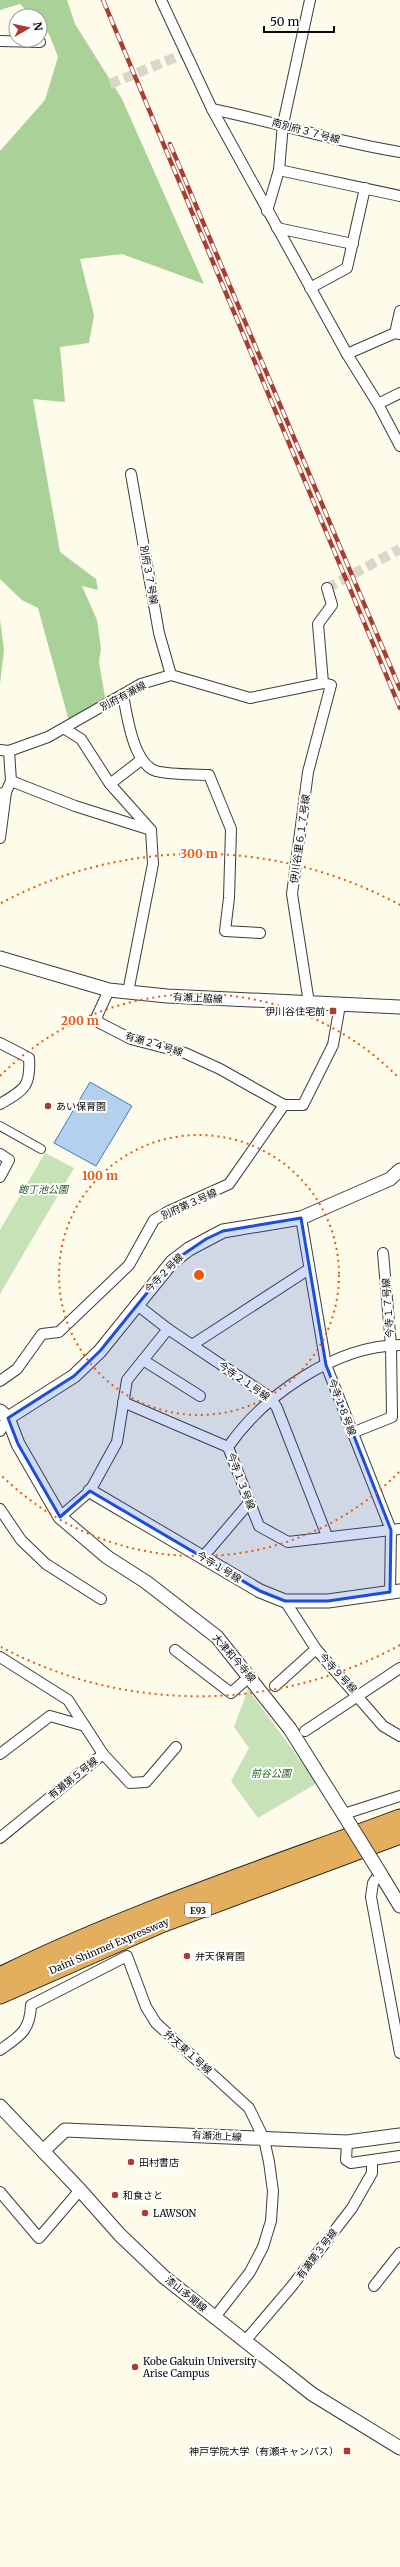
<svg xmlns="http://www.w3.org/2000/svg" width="400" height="2567" font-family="Merriweather,'Noto Sans JP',serif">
<rect width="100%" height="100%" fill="#fdfbe9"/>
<g fill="#c7e2b7">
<polygon points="45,1153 74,1168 0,1294 0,1230"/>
<polygon points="248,1689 317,1783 258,1818 231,1781 249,1748 234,1727"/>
</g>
<g fill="#aad198">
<polygon points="0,0 67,0 75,24 122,99 204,284 122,254 80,259 94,315 89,343 60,347 65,402 33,399 60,552 96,579 98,590 82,586 97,620 101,649 99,662 105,697 69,721 38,608 22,600 0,579 0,151 45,100 58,57 49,34 40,25 40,16 32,16 20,4 0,10"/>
<polygon points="0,619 4,650 0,684"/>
</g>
<polygon fill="#b3d0ee" stroke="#427bbd" points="90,1082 132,1106 96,1166 54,1143"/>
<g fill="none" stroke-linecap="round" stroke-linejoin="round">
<g stroke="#d9d7c8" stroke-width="10" stroke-dasharray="10 5" stroke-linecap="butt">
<polyline points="110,84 186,53"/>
<polyline points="327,588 400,549"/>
</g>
<defs>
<polyline id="pedestrian" points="0,1126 41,1149"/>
<g id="minor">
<polyline points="161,0 212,109 347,354 378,404 400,446"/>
<polyline points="0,41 40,42"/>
<path d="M212 109C275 122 336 142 400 152"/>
<polyline points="279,170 283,124 310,0"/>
<polyline points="267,211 279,170 400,196"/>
<polyline points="277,228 353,244"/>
<polyline points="310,288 347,268 365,188"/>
<polyline points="395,333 400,311"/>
<polyline points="347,354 395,333 400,334"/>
<polyline points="378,404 400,393"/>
<polyline points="131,474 159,633 171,675"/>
<polyline points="323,683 318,624 332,605 327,588"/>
<path d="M123 695C127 715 133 764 156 771 172 775 192 774 209 775L231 829 229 898 225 931 260 933"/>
<polyline points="65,729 81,739 110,784 151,830 153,864 128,992"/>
<polyline points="0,750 9,751 48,737 141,684 171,675 250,698 323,683 331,685 308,772 292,894 309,1003"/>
<polyline points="11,781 75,806 151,830"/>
<polyline points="110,784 141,760"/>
<polyline points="0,794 6,792 11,781 9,751"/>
<polyline points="0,838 6,792"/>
<polyline points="109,990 97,1016 98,1022 131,1039 185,1053 220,1069 284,1105"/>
<path d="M0 1043 29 1058C31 1087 24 1090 0 1104"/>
<polyline points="0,1154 9,1160 0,1177"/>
<polyline points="301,1218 326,1365 391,1530 390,1592"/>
<polyline points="136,1304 168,1329 271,1398 277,1408 327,1536"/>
<polyline points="192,1345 309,1269"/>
<path d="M400 1345C335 1346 264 1395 228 1447L259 1526 288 1542 400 1529"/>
<polyline points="143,1360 200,1396"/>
<polyline points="0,1381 17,1369 42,1334 59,1332 129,1265 154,1220 167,1212 229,1184 284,1105 303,1105 333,1045 340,1005"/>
<polyline points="123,1402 228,1447"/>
<polyline points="0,1431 8,1418"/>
<polyline points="352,1433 392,1417 391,1345 383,1253"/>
<polyline points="0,1509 21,1540 46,1564 101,1599"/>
<polyline points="60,1517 90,1491 117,1442 127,1380 168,1329"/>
<polyline points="203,1557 249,1503"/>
<polyline points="285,1601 316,1649 383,1726 400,1736"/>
<polyline points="175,1650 231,1693 250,1676"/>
<polyline points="0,1657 68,1700 103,1754"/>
<polyline points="275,1686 316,1649"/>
<polyline points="305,1731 400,1668"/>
<polyline points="0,1754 50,1716 85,1726"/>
<polyline points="344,1814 400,1796"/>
<polyline points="0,1838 103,1754 130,1783 146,1782 176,1747"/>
<polyline points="380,1873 373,1883 371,1897 400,2053"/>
<path d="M0 2050C20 2036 30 2031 31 2005L127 1956 146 2007 156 2023 249 2108 264 2139 269 2162 273 2191 271 2221 263 2247 250 2272 215 2317"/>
<polyline points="347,2142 346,2160 351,2163 400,2156"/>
<polyline points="0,2192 39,2238 80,2190"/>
<polyline points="374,2286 400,2253"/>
<polyline points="246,2340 292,2286 352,2208 372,2173 372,2160"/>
</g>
<g id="tertiary">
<polyline points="0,958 109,990 128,992 167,996 400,1007"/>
<polyline points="0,1411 8,1418 18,1444 60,1517 107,1557 146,1582 217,1637 290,1729 349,1823"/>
<polyline points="8,1418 74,1376 100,1351 172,1262 189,1249 223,1231 301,1218 390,1179 400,1170"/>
<polyline points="90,1491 260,1591 285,1601 328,1601 400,1591"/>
<polyline points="380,1873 400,1906"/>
<polyline points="0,2106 80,2190 120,2235 164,2277 312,2394 400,2448"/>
<polyline points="43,2151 65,2130 347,2142 400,2135"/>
</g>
<g id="motorway">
<path d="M0 1977C128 1914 266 1869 400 1819"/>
<polyline points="0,1994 161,1923 400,1834"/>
</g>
</defs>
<use href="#pedestrian" stroke="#3d3d3d" stroke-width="10"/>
<use href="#minor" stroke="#3d3d3d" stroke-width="12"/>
<use href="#tertiary" stroke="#3d3d3d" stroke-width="15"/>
<use href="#motorway" stroke="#1b1b1b" stroke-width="21"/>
<use href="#pedestrian" stroke="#fff" stroke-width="8"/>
<use href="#minor" stroke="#fff" stroke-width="10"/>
<use href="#tertiary" stroke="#fff" stroke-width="13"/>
<use href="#motorway" stroke="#e4ae5f" stroke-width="19"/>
<defs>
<g id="rail">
<polyline points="103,0 400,708"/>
<polyline points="170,144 400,689"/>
</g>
</defs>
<use href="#rail" stroke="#a93d32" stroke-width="4.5"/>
<use href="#rail" stroke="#fff" stroke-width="3" stroke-dasharray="9" stroke-linecap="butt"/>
<defs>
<polyline id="tertiary-bridge" points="349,1823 380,1873"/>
</defs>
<use href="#tertiary-bridge" stroke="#3d3d3d" stroke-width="15" stroke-linecap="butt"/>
<use href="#tertiary-bridge" stroke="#fff" stroke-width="13"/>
</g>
<path fill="#1d4ed8" fill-opacity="0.2" stroke="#1d4ed8" stroke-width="3" stroke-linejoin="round" d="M301 1218 326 1365 391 1530 390 1592 328 1601H285L260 1591 90 1491 60 1517 18 1444 8 1418 74 1376 100 1351 172 1262 206 1239 223 1231Z"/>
<g fill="none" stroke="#e8590c" stroke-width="2" stroke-dasharray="2 4">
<circle cx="199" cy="1275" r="140"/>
<path d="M399 1472A281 281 0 0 1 0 1474M0 1076A281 281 0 0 1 399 1078"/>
<path d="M400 1645A421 421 0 0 1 1 1647M1 903A421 421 0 0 1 400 905"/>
</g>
<g fill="#a93d32" stroke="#fff" stroke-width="1.5">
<rect x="329" y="1007" width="8" height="8" rx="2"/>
<circle cx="48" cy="1106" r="4"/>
<circle cx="187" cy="1956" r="4"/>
<circle cx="131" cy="2162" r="4"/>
<circle cx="115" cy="2195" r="4"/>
<circle cx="145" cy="2213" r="4"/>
<circle cx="135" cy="2367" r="4"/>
<rect x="343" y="2447" width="8" height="8" rx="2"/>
</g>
<g text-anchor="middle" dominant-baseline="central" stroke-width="4" stroke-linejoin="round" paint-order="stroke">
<rect fill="#fff" stroke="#545454" stroke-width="1" x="185" y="1903" width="26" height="14" rx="3"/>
<g font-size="9" font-weight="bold" fill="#0a0a0a">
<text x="198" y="1910">E93</text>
</g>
<g font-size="10" fill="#0a0a0a" stroke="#fff">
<text transform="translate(306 131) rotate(15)">南別府３７号線</text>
<text transform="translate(149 575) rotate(80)">別府３７号線</text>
<text transform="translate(123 696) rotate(-28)">別府有瀬線</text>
<text transform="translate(300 839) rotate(-82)">伊川谷里６１７号線</text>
<text transform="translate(198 998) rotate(3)">有瀬上脇線</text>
<text transform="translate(154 1044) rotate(17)">有瀬２４号線</text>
<text transform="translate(189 1204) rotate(-24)">別府第３号線</text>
<text transform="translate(164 1273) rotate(-46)">今寺２号線</text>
<text transform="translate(388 1308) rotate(-94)">今寺１７号線</text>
<text transform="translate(244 1381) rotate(35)">今寺２１号線</text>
<text transform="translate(342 1407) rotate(69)">今寺１８号線</text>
<text transform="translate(241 1481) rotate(69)">今寺１３号線</text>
<text transform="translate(219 1567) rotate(31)">今寺１号線</text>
<text transform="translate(234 1658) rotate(49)">大津和今寺線</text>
<text transform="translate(338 1673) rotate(47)">今寺９号線</text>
<text transform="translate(73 1778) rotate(-39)">有瀬第５号線</text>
<text transform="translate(109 1946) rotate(-23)">Daini Shinmei Expressway</text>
<text transform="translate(188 2052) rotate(42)">弁天東１号線</text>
<text transform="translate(217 2136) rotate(3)">有瀬池上線</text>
<text transform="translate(317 2254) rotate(-53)">有瀬第３号線</text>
<text transform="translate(186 2294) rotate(39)">漆山多聞線</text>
</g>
<g font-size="10" fill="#0a0a0a" stroke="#fff" text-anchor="start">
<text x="325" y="1011" text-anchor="end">伊川谷住宅前</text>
<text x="56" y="1106">あい保育園</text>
<text x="195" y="1956">弁天保育園</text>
<text x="139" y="2162">田村書店</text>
<text x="123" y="2195">和食さと</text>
<text x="153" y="2213">LAWSON</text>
<text x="143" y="2361">Kobe Gakuin University<tspan x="143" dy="12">Arise Campus</tspan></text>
<text x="339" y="2451" text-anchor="end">神戸学院大学（有瀬キャンパス）</text>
</g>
<g font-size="10" font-style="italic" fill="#265922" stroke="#fff">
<text x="43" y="1189">鉋丁池公園</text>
<text x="271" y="1773">前谷公園</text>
</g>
</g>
<circle cx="199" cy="1275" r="6" fill="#e8590c" stroke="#fff" stroke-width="2"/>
<g font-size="12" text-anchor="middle" font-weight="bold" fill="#e8590c" stroke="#fff" stroke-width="4" stroke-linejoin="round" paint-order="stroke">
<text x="199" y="858">300 m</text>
<text x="80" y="1025">200 m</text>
<text x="100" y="1180">100 m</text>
</g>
<g transform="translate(28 28) rotate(81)"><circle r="19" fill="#ffffff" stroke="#9d9d9d"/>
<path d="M0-3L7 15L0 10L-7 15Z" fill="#a93d32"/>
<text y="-6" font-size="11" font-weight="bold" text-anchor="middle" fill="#0a0a0a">N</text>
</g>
<path d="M264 26v6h70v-6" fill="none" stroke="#0a0a0a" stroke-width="2"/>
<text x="270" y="26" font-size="12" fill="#0a0a0a" stroke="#ffffff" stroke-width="3" paint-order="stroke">50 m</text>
</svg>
